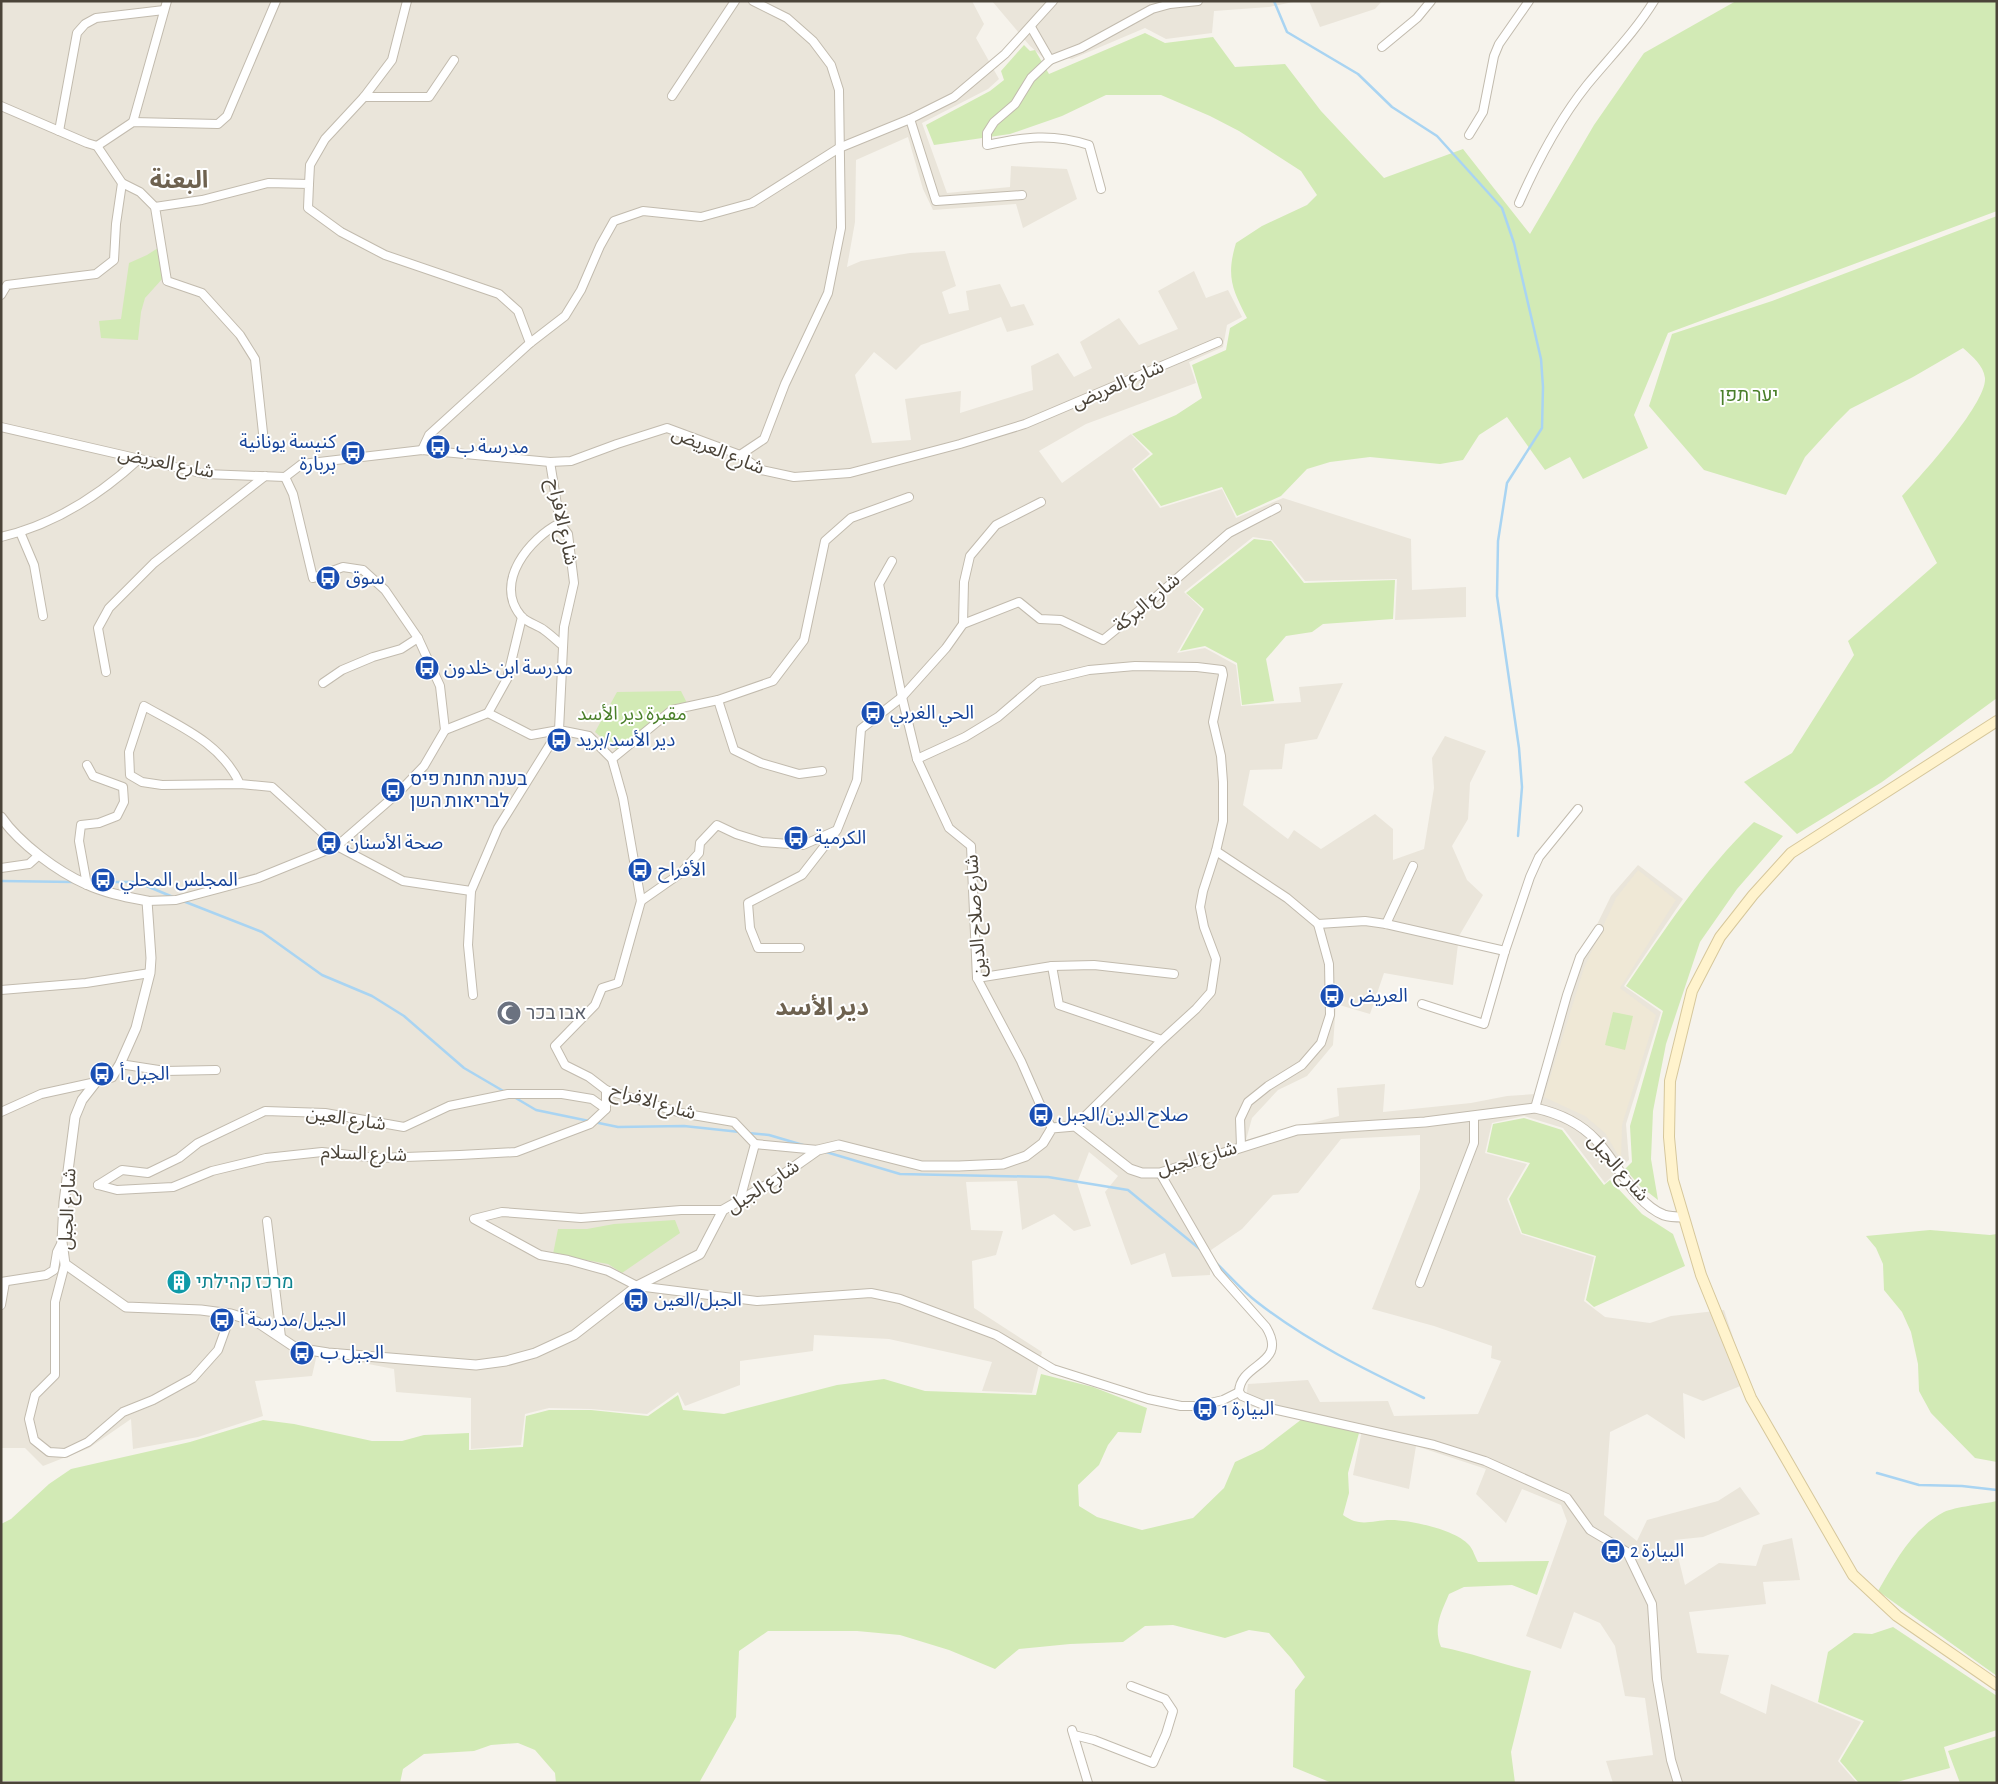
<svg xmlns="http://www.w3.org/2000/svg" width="1998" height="1784" font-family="'Alegreya Sans','Noto Sans Arabic',Heebo,sans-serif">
<rect width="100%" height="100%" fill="#f6f3ec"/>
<g fill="#eae5da">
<polygon points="1,1 972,1 984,24 976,38 999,79 988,89 922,123 947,193 1010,187 1011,166 1067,169 1077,199 1023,228 1016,204 933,210 923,189 908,137 856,160 855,222 847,267 861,261 910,253 945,251 956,286 942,292 949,314 969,310 966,291 1000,284 1011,307 1024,304 1034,325 1007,332 1001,317 921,345 896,370 874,352 855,375 872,443 911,440 905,399 961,391 960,413 1033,390 1031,366 1058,353 1074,377 1092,368 1080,342 1119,318 1139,345 1178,329 1158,291 1194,271 1206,298 1228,290 1242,317 1227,325 1223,347 1189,362 1196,383 1086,424 1039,451 1062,483 1131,434 1150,454 1132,469 1160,508 1222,489 1236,518 1283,498 1411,539 1412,590 1466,587 1466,617 1395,620 1397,579 1305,581 1272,540 1253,537 1184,592 1202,609 1177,653 1205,648 1236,665 1241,706 1301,702 1299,687 1343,683 1317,739 1285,744 1282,769 1250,770 1243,805 1288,839 1294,830 1321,849 1375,814 1393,829 1393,860 1424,849 1434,788 1432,758 1445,736 1486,751 1470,783 1468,819 1452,846 1467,880 1483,895 1459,936 1453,985 1384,973 1370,1014 1336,1004 1333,1045 1307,1076 1278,1090 1252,1118 1246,1140 1339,1116 1337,1088 1385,1084 1383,1112 1471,1103 1507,1096 1536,1094 1578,963 1611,896 1638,865 1683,899 1624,986 1661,1012 1626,1124 1629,1160 1605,1183 1563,1128 1524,1116 1492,1123 1485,1153 1527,1164 1507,1199 1521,1234 1594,1257 1584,1301 1605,1317 1650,1323 1671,1316 1724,1310 1748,1383 1703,1401 1683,1393 1685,1439 1647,1414 1610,1432 1604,1515 1637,1541 1647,1520 1718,1501 1740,1487 1760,1514 1703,1537 1674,1540 1685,1585 1719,1563 1756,1566 1763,1545 1792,1538 1800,1580 1763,1582 1766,1604 1689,1612 1697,1653 1729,1655 1720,1693 1766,1714 1771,1684 1861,1722 1838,1761 1857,1783 1613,1783 1606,1761 1653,1755 1645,1698 1625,1696 1615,1646 1600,1623 1574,1612 1561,1649 1526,1636 1567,1521 1561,1505 1522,1489 1506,1523 1476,1494 1486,1469 1416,1446 1409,1489 1353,1475 1362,1430 1245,1405 1248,1384 1308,1380 1320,1402 1388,1401 1394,1416 1478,1414 1501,1361 1491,1358 1492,1346 1434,1326 1372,1309 1420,1189 1420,1135 1341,1139 1298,1193 1273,1195 1242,1229 1211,1250 1210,1275 1172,1277 1165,1253 1131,1265 1105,1192 1118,1176 1089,1152 1077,1183 1091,1226 1074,1231 1054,1214 1022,1230 1017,1181 966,1182 971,1230 1003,1231 996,1255 972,1261 974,1308 1042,1352 1032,1393 982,1391 992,1362 889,1339 814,1335 813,1351 740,1361 740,1385 685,1406 678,1392 647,1414 591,1409 549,1408 525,1414 521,1445 471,1449 471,1398 396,1392 394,1369 317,1354 312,1376 255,1381 263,1416 198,1437 133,1449 131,1419 89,1448 43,1466 25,1448 1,1448"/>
<polygon points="992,1 1298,1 1269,7 1214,11 1212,33 1166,39 1145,28 1072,59 1054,55 1046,60 1030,46"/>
<polygon points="1309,1 1382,1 1375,9 1320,27"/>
</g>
<polygon fill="#efe8d6" points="1638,870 1676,900 1620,988 1656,1015 1622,1125 1621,1160 1605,1133 1585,1116 1544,1097 1584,968 1616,898"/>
<g fill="#d2eab5">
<path d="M1736 1H1997V211L1668 333 1634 415 1648 448 1583 479 1570 457 1545 470 1507 417 1479 435 1463 460 1440 464 1370 457 1330 462 1307 469 1281 496 1237 516 1222 487 1161 506 1134 469 1153 454 1132 434 1176 415 1202 398 1192 365 1226 350 1230 328 1247 318C1232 289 1226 276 1236 243L1262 226 1307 205 1317 195 1301 171 1239 131 1210 116 1161 95H1106L1062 116 1010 134 934 145 926 125 990 91 1004 80 1001 71 1024 45 1030 51 1035 50 1049 74 1145 33 1165 43 1213 37 1235 67 1285 64 1321 111 1384 178 1463 149 1530 234 1594 125 1644 53Z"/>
<path d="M1997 216V698L1882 782 1797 834 1744 782 1792 753 1854 655 1848 641 1937 563 1902 496C1920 477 1987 403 1985 378 1983 365 1973 357 1963 348L1913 377 1850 409 1836 423 1805 457 1786 495 1704 470 1649 406 1672 334 1772 301Z"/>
<polygon points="158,248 163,278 145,298 141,312 138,340 101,338 99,321 121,319 129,263 147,255"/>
<polygon points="1254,539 1271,541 1304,583 1395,580 1393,619 1323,624 1312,632 1286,636 1266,659 1274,701 1242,705 1237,663 1205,646 1180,651 1204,609 1186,593"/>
<polygon points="681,691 688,705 671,709 620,753 595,732 617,692"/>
<path d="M1754 822 1783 836 1737 889 1700 942 1666 1044 1653 1111 1651 1159 1658 1200 1640 1186 1625 1169 1632 1162 1630 1126 1663 1011 1626 986C1666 928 1703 871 1754 822Z"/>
<polygon points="1613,1012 1633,1016 1625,1050 1605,1045"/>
<polygon points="1524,1118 1562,1130 1604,1185 1610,1180 1642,1214 1673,1234 1685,1266 1594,1307 1586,1300 1596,1256 1522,1233 1509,1199 1530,1163 1487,1152 1493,1124"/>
<polygon points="675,1220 680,1233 622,1273 608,1264 553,1254 558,1229 587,1229 614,1224"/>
<polygon points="1930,1230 1990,1235 1997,1234 1997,1462 1975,1458 1931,1413 1919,1391 1918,1364 1911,1332 1902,1312 1884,1290 1883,1264 1876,1248 1866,1236"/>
<path d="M1041 1374 1093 1387 1147 1408 1141 1433 1118 1432 1108 1445 1099 1465 1078 1485 1079 1506 1097 1517 1142 1530 1193 1518 1224 1488 1235 1462 1263 1449 1302 1419 1359 1433 1348 1473 1349 1493 1343 1515C1361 1528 1371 1520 1391 1520 1411 1520 1456 1530 1469 1545 1473 1549 1475 1557 1478 1562L1549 1561 1537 1595 1512 1585 1464 1587 1449 1594C1441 1613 1433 1627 1441 1647 1472 1653 1500 1664 1531 1671L1511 1752 1515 1783H1332L1293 1767 1295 1690 1305 1677 1291 1658 1269 1633 1249 1630 1225 1638 1173 1625 1145 1626 1123 1642 1070 1644 1019 1649 995 1669 949 1650 900 1635 857 1631H768L739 1651 736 1717 699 1783H556L555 1773 535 1750 518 1743 491 1745 474 1751 424 1754 403 1769 400 1783 1 1781V1524L11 1519 49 1484 71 1469 190 1442 263 1420 294 1424 372 1441H402L424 1435 469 1433V1450L523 1447 526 1416 549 1410H591L648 1416 678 1395 683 1410 724 1414 837 1385 884 1379 925 1391 1036 1395Z"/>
<path d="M1997 1501V1676L1878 1591C1895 1562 1912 1529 1944 1512 1955 1507 1983 1504 1997 1501Z"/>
<polygon points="1893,1627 1997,1696 1997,1730 1944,1747 1950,1768 1893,1783 1859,1783 1840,1761 1864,1721 1818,1702 1828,1652 1854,1633 1872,1634"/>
<polygon points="1997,1736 1997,1783 1960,1783 1948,1751"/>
</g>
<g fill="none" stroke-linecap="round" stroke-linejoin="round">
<g stroke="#a9d4f2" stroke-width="2.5">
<polyline points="1274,1 1287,32 1358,74 1392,107 1437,136 1502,208 1514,243 1541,359 1543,387 1542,428 1507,483 1498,541 1497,596 1519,748 1522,787 1518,836"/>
<polyline points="1,881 74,882"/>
<polyline points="89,882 137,882 173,897"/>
<polyline points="183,901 262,932 322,975 372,996 404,1016 464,1068 505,1092"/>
<polyline points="514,1097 536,1110 618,1127 684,1126 740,1132"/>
<polyline points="748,1133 769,1135 803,1145"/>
<polyline points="826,1152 900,1174 1048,1177 1128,1190 1201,1250"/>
<path d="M1215 1262C1229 1275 1242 1291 1257 1302 1308 1342 1366 1370 1424 1398"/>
<polyline points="1877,1473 1919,1485 1962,1486 1997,1490"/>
</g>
<defs>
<g id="minor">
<polyline points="1031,27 1050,60 1081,48 1152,9 1170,4 1198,1"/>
<polyline points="1382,47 1417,18 1431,1"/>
<path d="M1050 60 1031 78 1015 104 994 122 987 133V145C1024 137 1052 133 1089 145L1101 189"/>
<polyline points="672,96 735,1"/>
<polyline points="364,97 429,97 454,60"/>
<polyline points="1,106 87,143 97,146 122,183 116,224 114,260 96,274 7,285 1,295"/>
<polyline points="910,119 936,201 1022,195"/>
<polyline points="133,122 167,1"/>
<polyline points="59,131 77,33 85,24 96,18 164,10"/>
<polyline points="1469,135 1483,112 1494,56 1499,44 1529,1"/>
<polyline points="97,146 133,122 218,124 227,116 276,1"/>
<polyline points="122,183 140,192 155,207 167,281 202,293 240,335 255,359 263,433"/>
<polyline points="309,184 310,165 325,139 364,97 392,60 407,1"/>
<path d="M1519 203C1537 162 1559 120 1587 85 1610 57 1635 32 1654 1"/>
<polyline points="155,207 202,200 268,183 309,184 308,208 341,232 385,255 499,294 518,311 530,343"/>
<polyline points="1,427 205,474 285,477 302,464 422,450 550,462 571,461 617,444 667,428 740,455 761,470 794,477 850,473 960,444 1025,424 1218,342"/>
<polyline points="422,450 429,435 530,343 565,316 581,290 600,246 614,221 643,211 701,217 752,203 839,148 910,119 954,97 1005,54 1053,1"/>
<polyline points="740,455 764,439 785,384 828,293 841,228 839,90 831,65 813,41 787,18 753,1"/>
<polyline points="550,462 560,523 568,534 574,583 564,627 559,730 589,736 612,759 623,798 641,901 618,983 602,988 595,1005 555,1046 565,1065 589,1077 606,1090 681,1113 734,1122 755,1144 740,1200"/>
<path d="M560 523C530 538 493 582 521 616 527 623 538 625 544 630 551 635 556 640 562 645"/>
<polyline points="20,532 34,565 43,616"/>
<path d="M1 537C53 525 101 494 139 459"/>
<polyline points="892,561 879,584 902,697 917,759 949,828 971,846 977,978 1021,1061 1046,1118 1052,1128"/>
<polyline points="963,624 964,582 970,556 996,525 1041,502"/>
<polyline points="106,672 98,628 109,608 154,563 265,476"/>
<polyline points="323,683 342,670 373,657 401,649 418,638"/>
<polyline points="718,700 734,750 761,763 799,774 822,771"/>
<polyline points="488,713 507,679 522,617"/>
<polyline points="445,730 488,713 531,735 559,730"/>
<polyline points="612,759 672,710 718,700 773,681 804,640 825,541 851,518 909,497"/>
<polyline points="917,759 965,737 998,717 1039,682 1089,670 1135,666 1197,667 1222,670 1223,675 1213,722 1221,756 1223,782 1223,821 1216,851 1203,891 1200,907 1204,927 1216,959 1211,992 1196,1009 1162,1040 1075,1126"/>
<path d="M240 784C221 743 181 727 144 706L129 752 130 775 142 782 162 785 240 784 272 787 337 846 403 881 471 891"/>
<polyline points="1216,851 1287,898 1318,924 1329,964 1330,1015 1321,1043 1302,1065 1268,1086 1248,1102 1240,1119 1241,1146"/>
<polyline points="1,868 29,864 39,855"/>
<polyline points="87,885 79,841 81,825 99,823 117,816 124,802 123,787 93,776 87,765"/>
<polyline points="147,901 176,900 258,878 337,846 399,792 424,766 445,730 440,686 418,638 385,590 363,570 343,567 313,578 293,494 285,477"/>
<polyline points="641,901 681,873 699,853 700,843 717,825 736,834 762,842 803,845 835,831"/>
<polyline points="1318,924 1365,921 1386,924 1505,951"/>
<polyline points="1386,924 1413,866"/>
<polyline points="800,948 758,948 750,928 748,903 802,875 837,830 857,780 861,729 902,697 946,648 963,624 1019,602 1040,619 1061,620 1103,640 1158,595 1229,533 1277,508"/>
<polyline points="1052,966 1059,1005 1162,1040"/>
<polyline points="977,978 1052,966 1094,965 1174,974"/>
<polyline points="1,990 86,983 150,973"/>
<polyline points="473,995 468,945 471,891 498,828 559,730"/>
<polyline points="1422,1004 1484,1024 1505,951 1530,877 1539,857 1578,809"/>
<polyline points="120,1064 165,1071 216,1070"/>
<polyline points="1535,1108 1567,995 1580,957 1599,929"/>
<polyline points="1,1112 41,1094 96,1082"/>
<polyline points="755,1144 818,1150"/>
<path d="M1160 1173 1218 1273 1266 1327C1289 1365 1240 1362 1239 1392L1242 1396 1273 1409 1434 1445 1485 1461 1567 1498 1590 1530 1627 1552 1652 1604 1657 1679 1671 1760 1678 1783"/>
<polyline points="98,1185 117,1190 173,1187 212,1171 266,1158 322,1152 378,1158 460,1155 516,1152 590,1124 606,1109 606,1090"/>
<polyline points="98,1185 122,1170 148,1173 179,1158 198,1143 265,1111 325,1113 404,1127 449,1106 508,1094 562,1094 592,1099 606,1109"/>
<polyline points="723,1210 681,1210 581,1218 502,1212 474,1219 540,1255 568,1260 608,1271 637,1286 757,1301 871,1293 900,1299 996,1335 1053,1369 1148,1399 1181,1406 1198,1406 1223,1400 1239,1392"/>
<polyline points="267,1221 281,1337"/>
<polyline points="65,1264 55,1302 55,1375 35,1395 29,1419 34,1440 49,1452 65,1453 88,1442 123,1412 153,1400 193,1378 218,1350 231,1314"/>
<polyline points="1,1282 46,1275 54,1270 57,1252 62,1242"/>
<polyline points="1420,1283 1474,1143 1474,1117"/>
<polyline points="1,1305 5,1282"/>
<polyline points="1072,1730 1088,1783"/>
<polyline points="1074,1735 1094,1740 1153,1763 1166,1734 1173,1711 1165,1699 1131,1686"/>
</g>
<path id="tertiary" d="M1 817C19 843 58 872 86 884 105 893 127 897 147 901L151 958 150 973 136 1028 120 1064 112 1077 96 1082 82 1100 75 1117 64 1202 62 1242 65 1264 126 1307 201 1310 231 1314 257 1322 296 1348 328 1353 476 1365 506 1361 535 1353 574 1335 637 1286 700 1254 723 1210 774 1181 818 1150 839 1145 922 1166H959L1003 1164 1026 1156 1043 1143 1052 1128 1075 1126 1130 1169 1142 1173H1160L1297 1130 1425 1122 1535 1108C1558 1113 1580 1123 1596 1140 1616 1161 1635 1204 1664 1215 1670 1217 1677 1217 1683 1217"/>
<polyline id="secondary" points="1997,721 1791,853 1753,895 1720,937 1692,991 1670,1081 1669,1137 1673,1180 1701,1275 1751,1398 1853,1575 1897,1616 1997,1685"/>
</defs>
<use href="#minor" stroke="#c2bbae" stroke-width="10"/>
<use href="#tertiary" stroke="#c2bbae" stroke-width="11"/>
<use href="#secondary" stroke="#d6c79b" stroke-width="12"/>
<use href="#minor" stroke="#fff" stroke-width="8"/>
<use href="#tertiary" stroke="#fff" stroke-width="9"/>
<use href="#secondary" stroke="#fff3cd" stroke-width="10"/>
</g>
<defs>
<symbol id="bus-disc" viewBox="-11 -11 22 22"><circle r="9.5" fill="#1a4fb4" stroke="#fff"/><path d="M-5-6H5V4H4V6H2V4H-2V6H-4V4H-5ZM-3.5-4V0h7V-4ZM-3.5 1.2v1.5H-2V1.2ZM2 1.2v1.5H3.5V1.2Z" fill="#fff"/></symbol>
<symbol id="mosque-disc" viewBox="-11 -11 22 22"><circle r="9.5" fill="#6b7280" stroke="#fff"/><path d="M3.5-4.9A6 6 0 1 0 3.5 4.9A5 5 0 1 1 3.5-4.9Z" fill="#fff"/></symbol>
<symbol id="building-disc" viewBox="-11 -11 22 22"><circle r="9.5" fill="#0f9aa8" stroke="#fff"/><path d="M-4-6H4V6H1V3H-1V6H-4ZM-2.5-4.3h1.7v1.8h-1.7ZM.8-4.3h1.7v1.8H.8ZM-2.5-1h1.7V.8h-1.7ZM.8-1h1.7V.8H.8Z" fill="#fff"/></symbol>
</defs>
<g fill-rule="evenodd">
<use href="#bus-disc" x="424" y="433" width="28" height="28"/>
<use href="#bus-disc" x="339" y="439" width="28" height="28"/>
<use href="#bus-disc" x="314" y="564" width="28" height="28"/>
<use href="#bus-disc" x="413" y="654" width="28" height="28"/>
<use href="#bus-disc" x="859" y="699" width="28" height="28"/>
<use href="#bus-disc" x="545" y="726" width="28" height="28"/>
<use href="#bus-disc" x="379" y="776" width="28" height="28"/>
<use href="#bus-disc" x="782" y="824" width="28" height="28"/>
<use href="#bus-disc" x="315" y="829" width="28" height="28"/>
<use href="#bus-disc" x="626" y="856" width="28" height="28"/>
<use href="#bus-disc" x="89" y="866" width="28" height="28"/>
<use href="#bus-disc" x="1318" y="982" width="28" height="28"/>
<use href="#mosque-disc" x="495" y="999" width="28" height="28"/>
<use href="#bus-disc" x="88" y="1060" width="28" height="28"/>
<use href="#bus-disc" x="1027" y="1101" width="28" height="28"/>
<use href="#building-disc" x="165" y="1268" width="28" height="28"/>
<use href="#bus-disc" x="622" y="1286" width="28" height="28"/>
<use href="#bus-disc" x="208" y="1306" width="28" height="28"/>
<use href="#bus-disc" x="288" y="1339" width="28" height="28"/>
<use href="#bus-disc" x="1191" y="1395" width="28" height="28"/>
<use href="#bus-disc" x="1599" y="1537" width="28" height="28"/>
</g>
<g text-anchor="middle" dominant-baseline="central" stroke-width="4" stroke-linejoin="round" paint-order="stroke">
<g font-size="19" fill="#4b4439" stroke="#fff">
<text transform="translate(1118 385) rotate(-23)">شارع العريض</text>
<text transform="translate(718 451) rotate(22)">شارع العريض</text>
<text transform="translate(166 463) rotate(11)">شارع العريض</text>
<text transform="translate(562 522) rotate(78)">شارع الافراح</text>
<text transform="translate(1147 603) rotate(-40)">شارع البركة</text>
<text transform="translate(976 916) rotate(-94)">شارع صلاح الدين</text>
<text transform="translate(653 1102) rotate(16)">شارع الافراح</text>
<text transform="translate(346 1119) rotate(8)">شارع العين</text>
<text transform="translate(364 1154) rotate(2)">شارع السلام</text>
<text transform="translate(1197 1159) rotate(-16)">شارع الجبل</text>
<text transform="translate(1618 1168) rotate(49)">شارع الجبل</text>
<text transform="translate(763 1187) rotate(-33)">شارع الجبل</text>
<text transform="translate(68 1209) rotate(-87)">شارع الجبل</text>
</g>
<g font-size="19" fill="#4a7f2a" stroke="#fff">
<text x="1749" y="395">יער תפן</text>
<text x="632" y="714">مقبرة دير الأسد</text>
</g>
<g font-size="19" fill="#164399" stroke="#fff" text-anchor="start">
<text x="336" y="442" text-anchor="end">كنيسة يونانية<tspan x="336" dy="22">بربارة</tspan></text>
<text x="456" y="447">مدرسة ب</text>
<text x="346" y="578">سوق</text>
<text x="444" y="668">مدرسة ابن خلدون</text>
<text x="890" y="713">الحي الغربي</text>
<text x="576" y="740">دير الأسد/بريد</text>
<text x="410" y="779">בענה תחנת פיס<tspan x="410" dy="22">לבריאות השן</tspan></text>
<text x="814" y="838">الكرمية</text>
<text x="346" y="843">صحة الأسنان</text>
<text x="658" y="870">الأفراح</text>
<text x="120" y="880">المجلس المحلي</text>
<text x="1350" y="996">العريض</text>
<text x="120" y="1074">الجبل أ</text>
<text x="1058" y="1115">صلاح الدين/الجبل</text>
<text x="654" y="1300">الجبل/العين</text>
<text x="240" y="1320">الجيل/مدرسة أ</text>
<text x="320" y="1353">الجبل ب</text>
<text x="1222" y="1409">البيارة 1</text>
<text x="1630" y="1551">البيارة 2</text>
</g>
<g font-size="19" fill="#5b616d" stroke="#fff" text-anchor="start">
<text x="526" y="1013">אבו בכר</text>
</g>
<g font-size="19" fill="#0d838f" stroke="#fff" text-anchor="start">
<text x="196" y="1282">מרכז קהילתי</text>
</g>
<g font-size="24" font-weight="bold" fill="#6e6250" stroke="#fff">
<text x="179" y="181">البعنة</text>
<text x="822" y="1008">دير الأسد</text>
</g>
</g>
<rect width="1998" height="1784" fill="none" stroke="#4b4439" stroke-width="5"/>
</svg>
